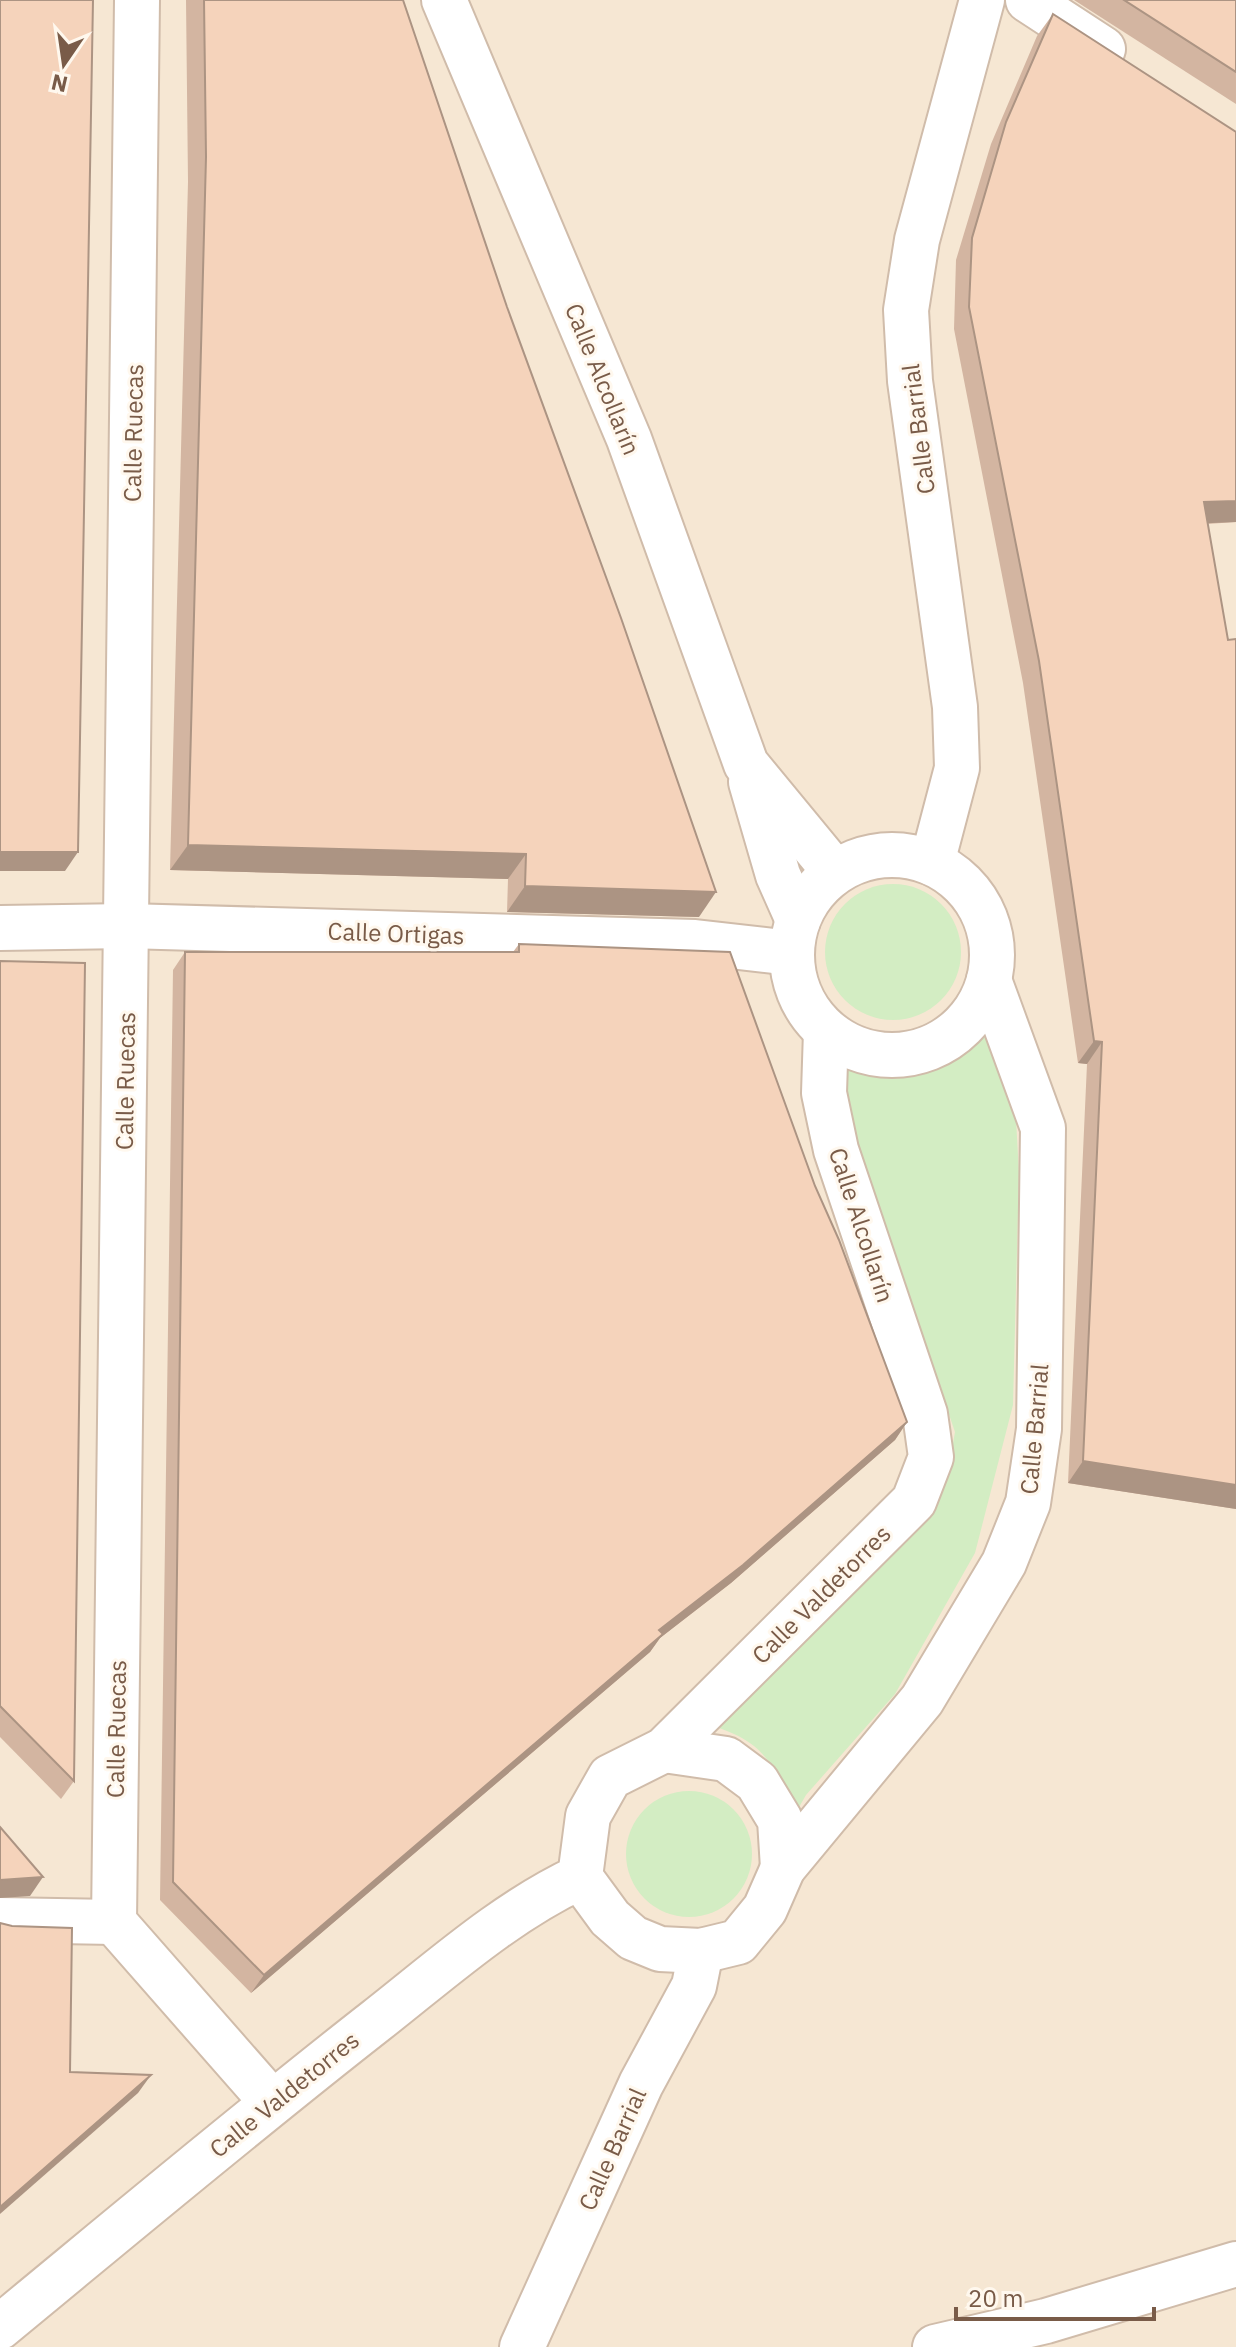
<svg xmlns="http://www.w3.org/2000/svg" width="1236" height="2347" font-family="'IBM Plex Sans',sans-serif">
<rect width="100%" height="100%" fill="#fef5e6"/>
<rect fill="#f6e7d3" x="0" y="0" width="1236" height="2347"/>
<g fill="#d3edc3">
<circle cx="893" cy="952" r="68"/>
<path d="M993 1027 1016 1119 1019 1173 1013 1405 975 1553 895 1694 806 1795 798 1809C768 1760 766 1742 707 1724L910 1533 947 1477 955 1432 849 1122 834 1058C847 1061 858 1067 870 1070 918 1084 959 1059 993 1027Z"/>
<circle cx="689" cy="1854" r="63"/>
</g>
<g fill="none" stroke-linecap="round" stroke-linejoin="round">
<defs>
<g id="street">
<polyline points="137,0 114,1922 272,2102"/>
<polyline points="444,0 629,439 746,764 835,872"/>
<polyline points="1028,0 1103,49"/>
<polyline points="751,782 778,875 798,920"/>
<circle cx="892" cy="955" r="100"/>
<polyline points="932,863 957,768 955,707 910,381 906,310 917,240 982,0"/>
<polyline points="0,928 127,926 695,942 791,953"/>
<polyline points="664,1750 726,1759 757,1782 780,1820 783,1868"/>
<polyline points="580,1877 610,1918 633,1938 660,1949 701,1951 738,1942 765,1909 783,1868 922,1700 1004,1563 1028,1503 1039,1429 1043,1128 989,980"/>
<polyline points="0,1920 114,1922"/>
<path d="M0 2327C125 2224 249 2120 377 2020 442 1969 505 1912 580 1877L588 1816 610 1777 664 1750 914 1501 931 1457 925 1414 836 1150 824 1093 826 1031"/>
<polyline points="522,2347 641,2084 694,1986 701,1951"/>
<polyline points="935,2347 1046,2321 1236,2264"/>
</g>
</defs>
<use href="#street" stroke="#d0bcaa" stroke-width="48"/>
<use href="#street" stroke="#fff" stroke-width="44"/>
</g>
<g fill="#d3b5a1">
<polygon points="186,0 403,0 699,917 507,912 508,879 170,870 188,182"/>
<polygon points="1074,0 1236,0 1236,104"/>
<polygon points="1053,14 1236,132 1236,522 1207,524 1228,640 1236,639 1236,1509 1068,1483 1087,1064 1078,1063 1023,683 954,329 956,260 991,144 1037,36"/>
<polygon points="519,944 815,1186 907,1422 895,1440 731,1583 660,1638 650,1652 251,1993 160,1900 173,970 185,952 513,952"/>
<polygon points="0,961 74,1781 61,1799 0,1737"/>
</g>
<g fill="#ac9483">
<polygon points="1236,501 1236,522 1188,524 1204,502"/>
<polygon points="188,845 526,854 508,879 170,870"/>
<polygon points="0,852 78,852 65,871 0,871"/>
<polygon points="525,886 716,892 699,917 507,912"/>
<polygon points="1094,1041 1102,1042 1087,1064 1078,1063"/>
<polygon points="907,1422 895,1440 731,1583 660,1638 650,1652 251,1993 264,1975 659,1630"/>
<polygon points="1083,1461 1236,1485 1236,1509 1068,1483"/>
<polygon points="43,1877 30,1896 0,1898 0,1880"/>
<polygon points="151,2075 138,2093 0,2214 0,2207"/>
</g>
<g fill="#f5d3bb" stroke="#ac9483" stroke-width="2">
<polygon points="0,0 93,0 78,852 0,852"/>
<polygon points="204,0 403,0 507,307 621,618 716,892 525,886 526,854 188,845 206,157"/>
<polygon points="1124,0 1236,0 1236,72"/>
<polygon points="1053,14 1236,132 1236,501 1204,502 1228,640 1236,639 1236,1485 1083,1461 1102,1042 1094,1041 1039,661 969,307 972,238 1006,122"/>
<polygon points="519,944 730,952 815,1186 839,1240 907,1422 743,1565 659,1630 663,1634 264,1975 173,1882 185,952 519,952"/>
<polygon points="0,961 85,963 74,1781 0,1706"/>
<polygon points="0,1827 43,1877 0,1880"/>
<polygon points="0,1923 12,1926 72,1928 70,2072 151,2075 0,2207"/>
</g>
<g text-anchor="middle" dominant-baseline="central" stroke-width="6" stroke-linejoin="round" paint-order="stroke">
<g font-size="24" fill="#795b48" stroke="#fff8ee">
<text transform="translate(603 379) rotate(68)">Calle Alcollarín</text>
<text transform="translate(918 429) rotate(-97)">Calle Barrial</text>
<text transform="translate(133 433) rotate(-89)">Calle Ruecas</text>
<text transform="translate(396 933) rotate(2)">Calle Ortigas</text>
<text transform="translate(125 1081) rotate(-89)">Calle Ruecas</text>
<text transform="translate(862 1225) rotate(72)">Calle Alcollarín</text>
<text transform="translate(1034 1429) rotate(-85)">Calle Barrial</text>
<text transform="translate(821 1594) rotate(-45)">Calle Valdetorres</text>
<text transform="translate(116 1729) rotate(-89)">Calle Ruecas</text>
<text transform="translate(284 2094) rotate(-39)">Calle Valdetorres</text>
<text transform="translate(612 2149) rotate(-66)">Calle Barrial</text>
</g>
</g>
<g transform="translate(64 64) rotate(193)" stroke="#fff8ee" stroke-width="6" paint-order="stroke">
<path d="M0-6L14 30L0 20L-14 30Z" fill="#795b48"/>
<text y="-12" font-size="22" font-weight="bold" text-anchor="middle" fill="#795b48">N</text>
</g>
<path d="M956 2307v12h198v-12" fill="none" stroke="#795b48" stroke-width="4"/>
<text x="968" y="2307" font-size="24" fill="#795b48" stroke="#fff8ee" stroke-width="6" paint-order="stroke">20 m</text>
</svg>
